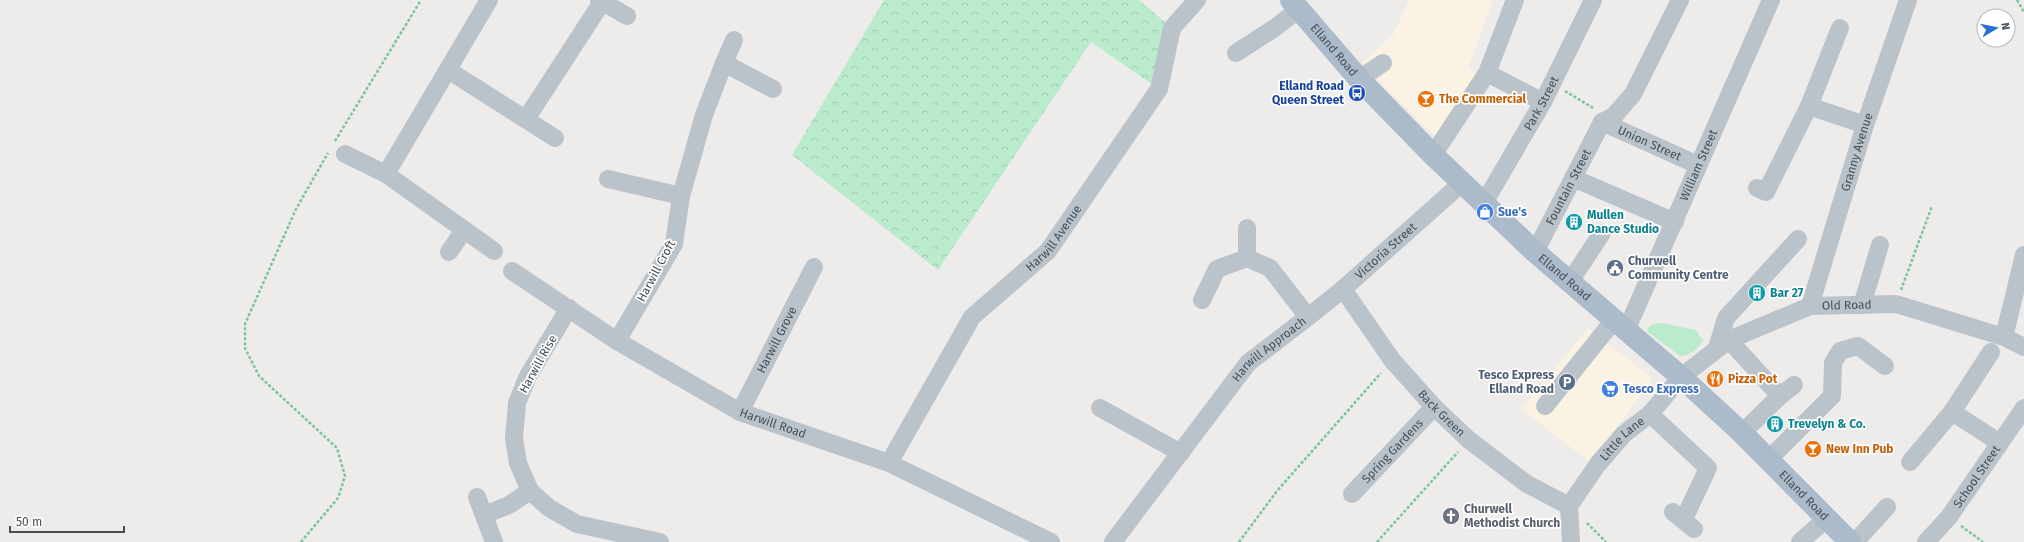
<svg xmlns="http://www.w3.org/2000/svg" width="2024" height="542" font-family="'Fira Sans',sans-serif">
<defs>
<pattern id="forest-crowns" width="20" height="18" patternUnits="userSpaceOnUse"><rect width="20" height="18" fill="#bbebcd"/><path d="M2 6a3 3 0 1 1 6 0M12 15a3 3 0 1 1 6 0" fill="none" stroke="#a2cbb2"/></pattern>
</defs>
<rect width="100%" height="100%" fill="#eeebeb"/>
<g fill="#faf3e4">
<polygon points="1409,0 1493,0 1468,68 1478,75 1435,136 1361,63 1393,35"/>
<polygon points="1588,328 1653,379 1590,462 1521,409"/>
</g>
<polygon fill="url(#forest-crowns)" points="884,0 1139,0 1172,28 1159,89 1091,42 938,270 792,155"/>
<path fill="#bbebcd" d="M1662 323 1696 330 1703 341C1698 348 1690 356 1680 356L1648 332 1647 329 1653 324Z"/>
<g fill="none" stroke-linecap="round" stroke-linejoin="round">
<g stroke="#75c69d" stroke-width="2.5" stroke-dasharray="3 2" stroke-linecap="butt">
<polyline points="2017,0 2024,12"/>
<polyline points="1565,91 1593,108"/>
<polyline points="335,141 421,0"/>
<polyline points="1901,290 1932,206"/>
<polyline points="1587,523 1606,542"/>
<polyline points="1961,526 1983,542"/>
<polyline points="301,542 338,498 345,476 337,448 259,376 245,348 245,324 296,209 328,153"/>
<polyline points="1239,542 1277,491 1381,373"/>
<polyline points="1377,542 1458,452"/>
</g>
<g stroke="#bac3ca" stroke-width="18">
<polyline points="599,0 627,16"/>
<polyline points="1236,53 1276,27 1299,9"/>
<polyline points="724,63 734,40"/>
<polyline points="448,70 555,138"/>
<polyline points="1487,73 1543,102"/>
<polyline points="1359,79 1383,63"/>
<polyline points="1809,106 1840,28"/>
<polyline points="526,119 602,2"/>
<polyline points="1602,122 1614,116 1633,94 1680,0"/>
<path id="s1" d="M1602 122 1698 165"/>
<polyline points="345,154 386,174 494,251"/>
<polyline points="1433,155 1487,73 1515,0"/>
<polyline points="386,174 489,0"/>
<polyline points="1573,178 1675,222"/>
<polyline points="608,179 681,196"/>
<polyline points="1757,188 1766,192 1809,106 1865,125"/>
<path id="s2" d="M1484 203 1543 102 1593 0"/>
<polyline points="449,252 464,230"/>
<path id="s3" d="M1535 252 1602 122"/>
<polyline points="1247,258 1247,228"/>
<path id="s4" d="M512 271 617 341 740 412 889 463 1051 542"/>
<polyline points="1569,283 1602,233"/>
<path id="s5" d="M1343 289 1392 360 1434 407 1469 440 1527 484 1569 506"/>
<polyline points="1862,305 1880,245"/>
<path id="s6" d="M1810 306 1865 125 1908 0"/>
<polyline points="569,308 528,376 517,403 514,438 518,463 530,491 549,508 577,524 660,542"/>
<path id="s7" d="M1308 317 1343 289 1463 182"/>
<path id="s8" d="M1626 331 1771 0"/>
<polyline points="2004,337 2024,255"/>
<polyline points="1729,340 1780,396"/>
<polyline points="617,341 674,244 681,196 704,115 724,63 773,89"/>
<polyline points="1717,348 1726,318 1798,239"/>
<polyline points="1545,406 1614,320"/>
<polyline points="1100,408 1181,453"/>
<path id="s9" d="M740 412 814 267"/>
<polyline points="1952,412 2000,443"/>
<polyline points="1650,414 1708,468 1684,519"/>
<polyline points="1742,433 1780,396 1794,385"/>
<polyline points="1769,459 1832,396 1833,363 1840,351 1858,346 1885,366"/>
<polyline points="1910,462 1952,412 1991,352"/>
<path id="s10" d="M889 463 972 317 1048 251 1159 89 1172 28 1197 0"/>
<path id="s11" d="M1352 494 1434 407"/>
<polyline points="477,497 494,542"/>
<path id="s12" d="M1569 506 1598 464 1624 434 1650 414 1681 377 1729 340 1810 306 1896 304 2004 337 2024 347"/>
<polyline points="1569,506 1571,542"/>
<polyline points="1673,512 1694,529"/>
<polyline points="484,515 509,505 530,491"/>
<path id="s13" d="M1113 542 1248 363 1308 317 1270 268 1247 258 1217 269 1202 300"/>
<polyline points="1800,542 1826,519"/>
<polyline points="1855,542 1887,507"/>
<path id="s14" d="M1926 542 1949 517 2024 408"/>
</g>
<path stroke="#acbbc9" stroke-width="22" id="s15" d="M1291 0 1359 79 1433 155 1535 252 1681 377 1742 433 1850 542"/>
</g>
<defs>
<symbol id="bus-disc" viewBox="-11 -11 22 22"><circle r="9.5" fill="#1a4fb4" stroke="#fff"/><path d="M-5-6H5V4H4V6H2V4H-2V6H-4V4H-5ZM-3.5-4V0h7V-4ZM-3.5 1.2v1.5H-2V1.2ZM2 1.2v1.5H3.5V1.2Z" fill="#fff"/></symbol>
<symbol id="bar-disc" viewBox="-11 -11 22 22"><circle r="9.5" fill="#e8710a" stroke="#fff"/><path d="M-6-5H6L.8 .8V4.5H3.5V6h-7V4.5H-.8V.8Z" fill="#fff"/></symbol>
<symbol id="shop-disc" viewBox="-11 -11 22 22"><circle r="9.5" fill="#3f7fe0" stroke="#fff"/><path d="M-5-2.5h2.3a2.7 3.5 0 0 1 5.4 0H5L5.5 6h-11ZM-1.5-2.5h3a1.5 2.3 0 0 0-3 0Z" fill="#fff"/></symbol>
<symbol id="building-disc" viewBox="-11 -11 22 22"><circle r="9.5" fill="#0f9aa8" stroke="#fff"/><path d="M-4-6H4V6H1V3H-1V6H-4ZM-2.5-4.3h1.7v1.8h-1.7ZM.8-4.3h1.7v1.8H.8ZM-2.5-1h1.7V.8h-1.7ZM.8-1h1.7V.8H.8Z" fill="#fff"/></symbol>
<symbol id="civic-disc" viewBox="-11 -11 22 22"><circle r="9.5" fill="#5c6f8a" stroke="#fff"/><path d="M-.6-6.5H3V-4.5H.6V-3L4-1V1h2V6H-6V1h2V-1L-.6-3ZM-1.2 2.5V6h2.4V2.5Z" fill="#fff"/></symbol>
<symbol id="restaurant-disc" viewBox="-11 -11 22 22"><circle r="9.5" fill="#e8710a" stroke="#fff"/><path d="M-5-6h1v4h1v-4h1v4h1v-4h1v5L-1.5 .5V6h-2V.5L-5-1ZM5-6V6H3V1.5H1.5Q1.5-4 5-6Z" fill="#fff"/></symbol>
<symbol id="parking-disc" viewBox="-11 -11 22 22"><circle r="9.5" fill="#5c6f8a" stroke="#fff"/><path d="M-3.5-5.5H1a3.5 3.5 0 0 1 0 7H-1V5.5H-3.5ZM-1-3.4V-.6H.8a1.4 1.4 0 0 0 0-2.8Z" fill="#fff"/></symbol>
<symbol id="supermarket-disc" viewBox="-11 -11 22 22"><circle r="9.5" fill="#3f7fe0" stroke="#fff"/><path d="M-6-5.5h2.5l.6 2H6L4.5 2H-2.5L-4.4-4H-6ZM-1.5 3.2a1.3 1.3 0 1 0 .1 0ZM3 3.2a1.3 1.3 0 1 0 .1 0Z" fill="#fff"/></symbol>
<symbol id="church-disc" viewBox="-11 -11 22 22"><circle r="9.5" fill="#6b7280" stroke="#fff"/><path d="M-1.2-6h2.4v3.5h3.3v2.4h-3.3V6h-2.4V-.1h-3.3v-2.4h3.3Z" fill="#fff"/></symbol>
</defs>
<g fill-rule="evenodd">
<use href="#bus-disc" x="1347" y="83" width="20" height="20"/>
<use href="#bar-disc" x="1416" y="89" width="20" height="20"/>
<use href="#shop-disc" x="1475" y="202" width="20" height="20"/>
<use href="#building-disc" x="1564" y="212" width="20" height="20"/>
<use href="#civic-disc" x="1605" y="258" width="20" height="20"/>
<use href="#building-disc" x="1747" y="283" width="20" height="20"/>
<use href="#restaurant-disc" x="1705" y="369" width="20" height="20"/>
<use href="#parking-disc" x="1557" y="372" width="20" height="20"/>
<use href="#supermarket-disc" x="1600" y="379" width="20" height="20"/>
<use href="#building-disc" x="1765" y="414" width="20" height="20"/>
<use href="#bar-disc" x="1803" y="439" width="20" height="20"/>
<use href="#church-disc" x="1441" y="506" width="20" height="20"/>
</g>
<g text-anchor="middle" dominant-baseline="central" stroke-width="3.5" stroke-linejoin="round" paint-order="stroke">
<g font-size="12" fill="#454f57" stroke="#fff">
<text stroke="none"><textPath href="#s15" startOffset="66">Elland Road</textPath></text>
<text stroke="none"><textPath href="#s2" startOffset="115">Park Street</textPath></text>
<text stroke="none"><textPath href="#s1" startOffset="52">Union Street</textPath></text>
<text stroke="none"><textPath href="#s6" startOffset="161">Granny Avenue</textPath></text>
<text stroke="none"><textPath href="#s8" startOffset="181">William Street</textPath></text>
<text stroke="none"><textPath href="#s3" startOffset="73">Fountain Street</textPath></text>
<text stroke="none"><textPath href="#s10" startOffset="282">Harwill Avenue</textPath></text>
<text stroke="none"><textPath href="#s7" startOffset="102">Victoria Street</textPath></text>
<text transform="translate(656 271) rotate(-62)">Harwill Croft</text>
<text stroke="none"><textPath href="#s15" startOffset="390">Elland Road</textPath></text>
<text stroke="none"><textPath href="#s12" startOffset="357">Old Road</textPath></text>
<text stroke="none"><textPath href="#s9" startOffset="81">Harwill Grove</textPath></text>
<text stroke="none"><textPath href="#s13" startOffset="249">Harwill Approach</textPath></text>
<text transform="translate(538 364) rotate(-61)">Harwill Rise</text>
<text stroke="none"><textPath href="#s5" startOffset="159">Back Green</textPath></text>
<text stroke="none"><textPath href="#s4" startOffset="303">Harwill Road</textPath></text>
<text stroke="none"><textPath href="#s12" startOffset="86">Little Lane</textPath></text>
<text stroke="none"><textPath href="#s11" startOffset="59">Spring Gardens</textPath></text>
<text stroke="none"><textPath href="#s14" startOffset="83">School Street</textPath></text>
<text stroke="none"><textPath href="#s15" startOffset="714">Elland Road</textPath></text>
</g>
<g font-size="12" font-weight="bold" fill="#164399" stroke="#fff" text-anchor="end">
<text x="1344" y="86">Elland Road<tspan x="1344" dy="14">Queen Street</tspan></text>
</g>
<g font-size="12" font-weight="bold" fill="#c56008" stroke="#fff" text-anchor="start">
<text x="1439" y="99">The Commercial</text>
<text x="1728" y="379">Pizza Pot</text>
<text x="1826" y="449">New Inn Pub</text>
</g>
<g font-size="12" font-weight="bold" fill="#366cbe" stroke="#fff" text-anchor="start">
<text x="1498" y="212">Sue's</text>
<text x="1623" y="389">Tesco Express</text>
</g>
<g font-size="12" font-weight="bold" fill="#0d838f" stroke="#fff" text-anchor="start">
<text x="1587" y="215">Mullen<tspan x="1587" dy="14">Dance Studio</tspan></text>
<text x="1770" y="293">Bar 27</text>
<text x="1788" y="424">Trevelyn &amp; Co.</text>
</g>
<g font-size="12" font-weight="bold" fill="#4e5e75" stroke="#fff" text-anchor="start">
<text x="1628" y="261">Churwell<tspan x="1628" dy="14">Community Centre</tspan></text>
<text x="1554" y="375" text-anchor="end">Tesco Express<tspan x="1554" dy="14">Elland Road</tspan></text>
</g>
<g font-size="12" font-weight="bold" fill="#5b616d" stroke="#fff" text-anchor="start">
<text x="1464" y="509">Churwell<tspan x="1464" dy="14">Methodist Church</tspan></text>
</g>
</g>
<g transform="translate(1996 28) rotate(80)"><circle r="19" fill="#ffffff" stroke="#b5b9bc"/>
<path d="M0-3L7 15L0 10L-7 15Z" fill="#2371d1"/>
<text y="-6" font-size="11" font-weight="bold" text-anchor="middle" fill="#454f57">N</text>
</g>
<path d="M10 526v6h114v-6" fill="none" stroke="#454f57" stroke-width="2"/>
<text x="16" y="526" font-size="12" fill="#454f57" stroke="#ffffff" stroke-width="3" paint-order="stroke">50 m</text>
</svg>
